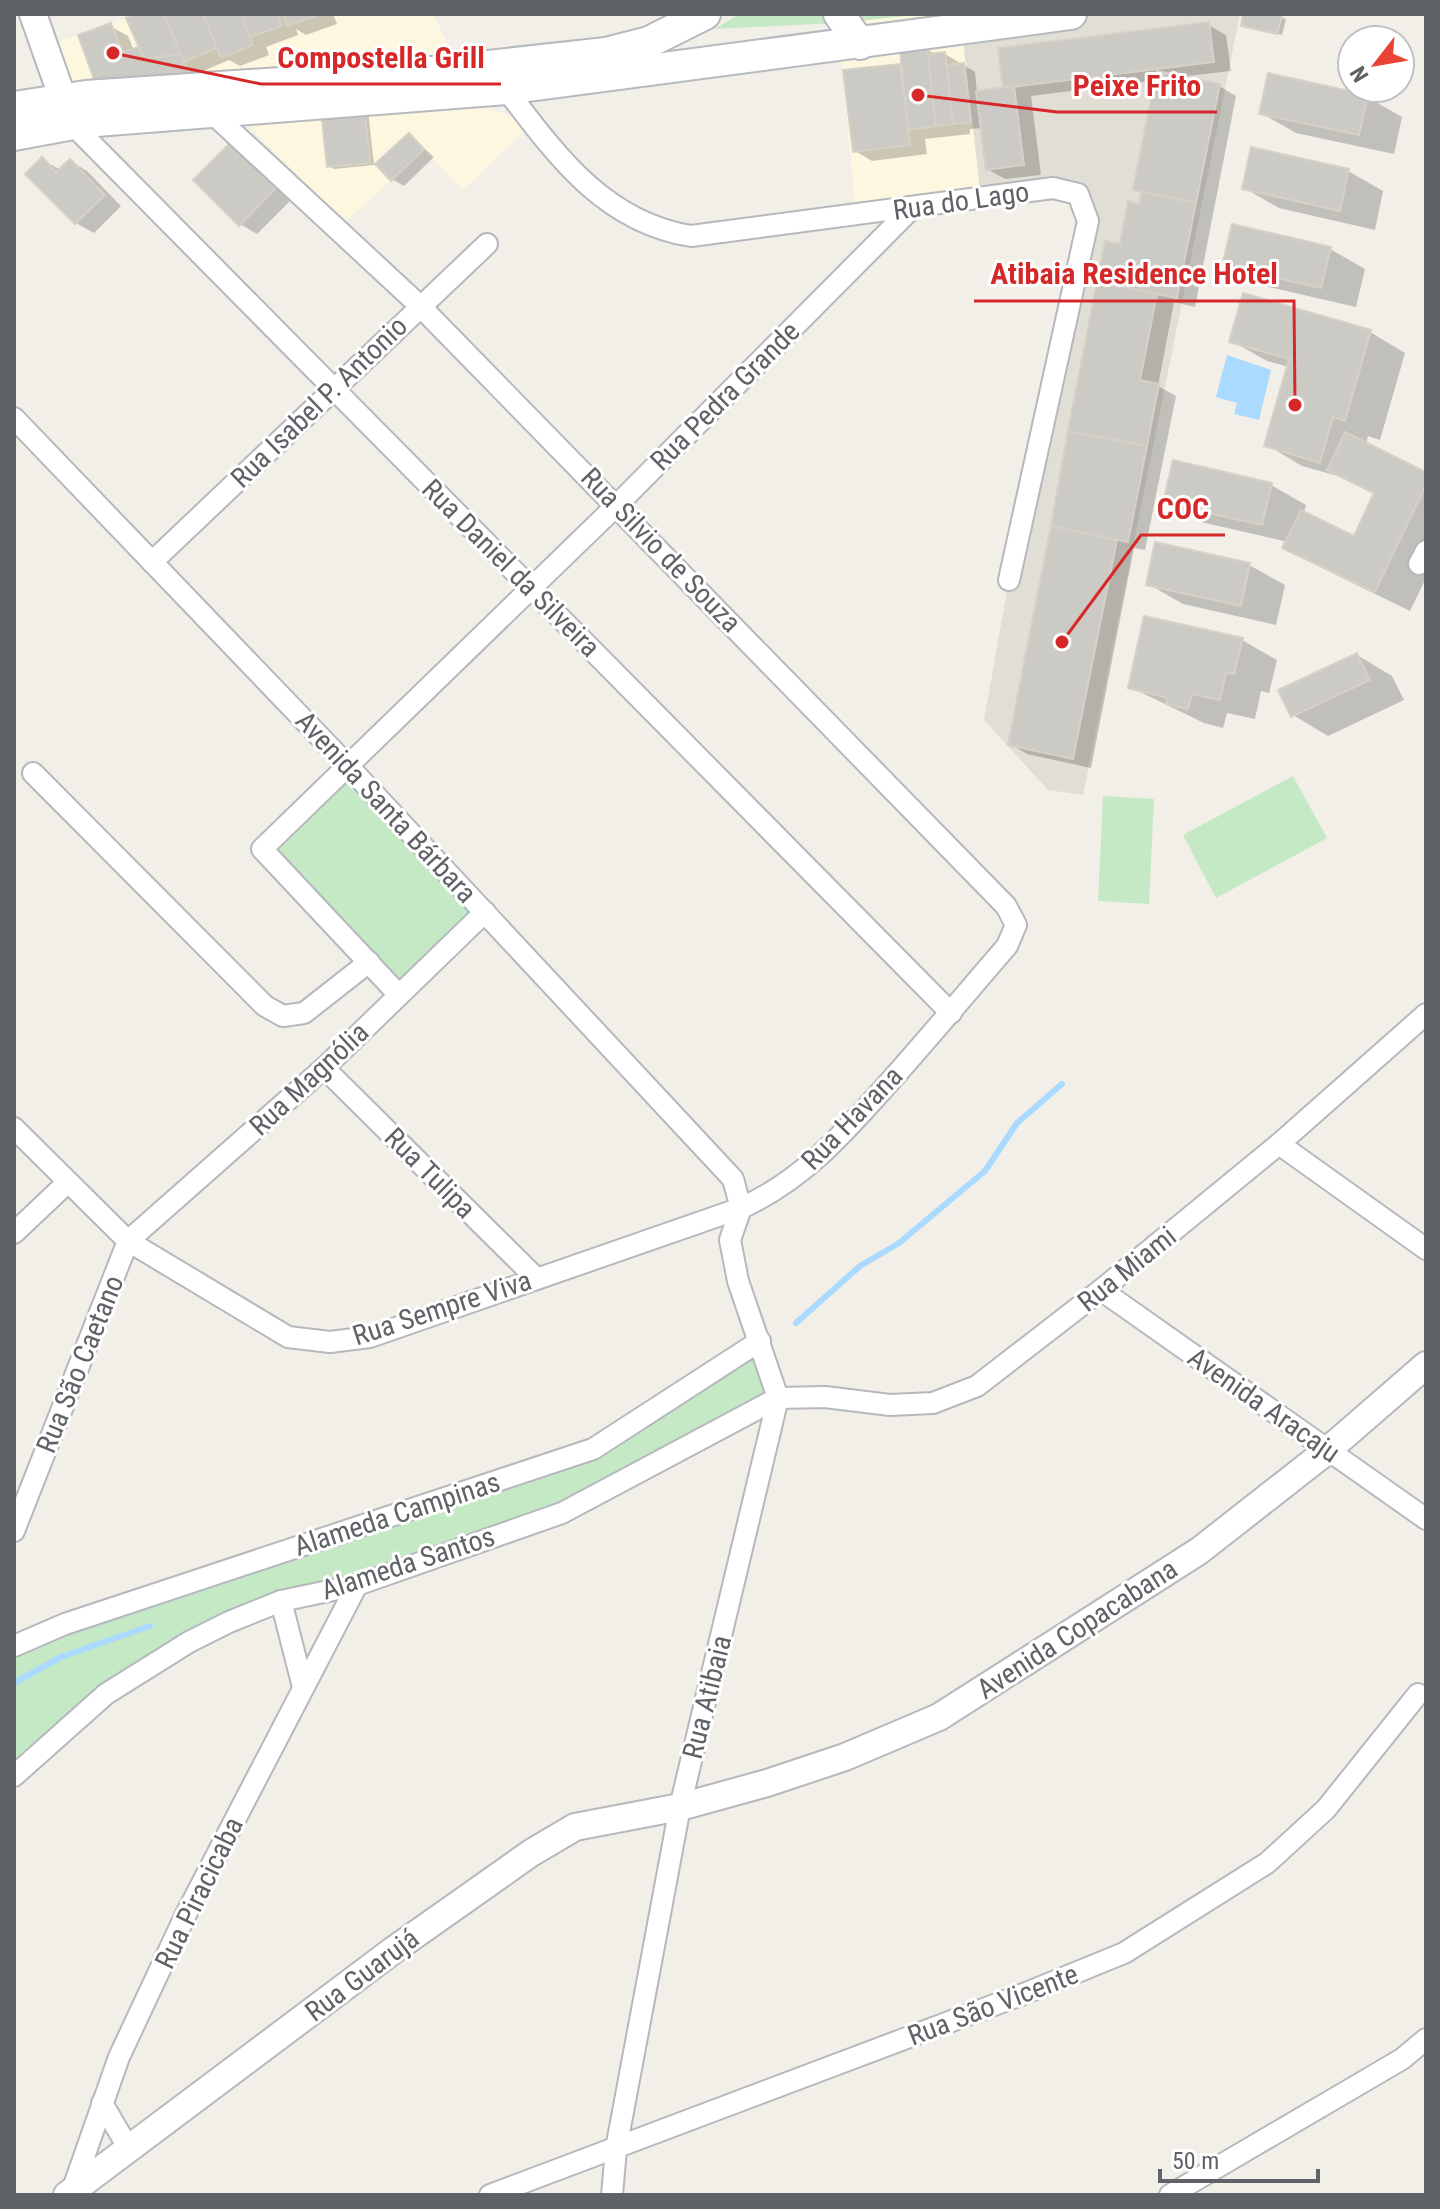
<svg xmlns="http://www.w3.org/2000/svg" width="1440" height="2209" font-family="'Roboto Condensed',sans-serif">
<rect width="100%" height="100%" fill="#f1efe8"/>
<g fill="#fef7e0">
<polygon points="137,14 433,14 451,52 235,85 422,90 534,122 463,190 424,150 343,224 214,89 77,98 56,43"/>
<polygon points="924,14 960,14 981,198 856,216 838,23"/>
</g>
<polygon fill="#e1ded6" points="960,14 1240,14 1083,795 1048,790 984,720 1009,580 1088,221 1078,195 981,198"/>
<g fill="#c5e8c5">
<polygon points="739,14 924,14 838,23 715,29"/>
<polygon points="348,766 485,912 399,995 262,849"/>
<polygon points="1293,776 1327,838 1216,898 1183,835"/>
<polygon points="1103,796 1154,799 1149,904 1098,901"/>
<polygon points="760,1341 778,1398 562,1513 189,1642 14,1776 14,1646 546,1465"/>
</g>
<polygon fill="#aadaff" points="1227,355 1271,370 1259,420 1234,414 1237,403 1216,397"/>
<g fill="#0003">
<polygon points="143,14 333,14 337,24 306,35 296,29 298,35 266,47 269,55 240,66 229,60 201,72 206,84 114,91 110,26 128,36 134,51 141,48"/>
<polygon points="1245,14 1270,14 1286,19 1282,35 1243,25"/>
<polygon points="1208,25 1226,35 1231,71 1179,77 1219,86 1236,96 1195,307 1174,302 1158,386 1176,396 1145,550 1134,548 1091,768 1027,754 1010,744 1106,244 1121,246 1141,206 1143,194 1136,189 1158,80 1031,96 1041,175 1005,179 987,169 982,128 970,129 970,134 925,139 927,154 872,161 855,151 846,72 902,65 927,49 936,55 945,54 975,72 977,93 1005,90 1000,50"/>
<polygon points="1367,97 1402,117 1394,154 1296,133 1261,113"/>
<polygon points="368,110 374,165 334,169 329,166"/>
<polygon points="409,135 434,157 404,186 392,179"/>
<polygon points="233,142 295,196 257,234 240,224"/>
<polygon points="42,160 61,170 70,161 87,171 121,206 94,233 76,223"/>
<polygon points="1348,171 1383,191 1375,230 1279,208 1244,188"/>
<polygon points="1330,249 1365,269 1356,307 1260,285 1225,265"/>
<polygon points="1370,332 1405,353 1380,440 1368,436 1366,445 1426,474 1426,578 1410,611 1320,567 1285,547 1288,542 1201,522 1166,502 1271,485 1306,505 1304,514 1355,538 1375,495 1345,478 1302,466 1267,445 1289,367 1267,361 1232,341"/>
<polygon points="1249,565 1285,585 1276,625 1183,604 1148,584"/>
<polygon points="1242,640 1277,660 1269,693 1261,691 1255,719 1227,713 1223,728 1204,723 1130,687"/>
<polygon points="1357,655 1392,676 1404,700 1328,736 1293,715"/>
</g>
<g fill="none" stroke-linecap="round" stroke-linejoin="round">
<g stroke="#aadaff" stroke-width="6">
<polyline points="796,1323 860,1266 899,1243 985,1171 1017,1123 1062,1084"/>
<polyline points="14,1683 61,1657 150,1626"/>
</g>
</g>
<g fill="#cccac5" stroke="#d6d1c6" stroke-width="2">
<polygon points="137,14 164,14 181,54 144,59 126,18"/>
<polygon points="164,14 203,14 217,48 184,62"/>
<polygon points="203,14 241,14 253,45 221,58"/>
<polygon points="241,14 278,14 282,26 250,37"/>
<polygon points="283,14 320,14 287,26"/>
<polygon points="1243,14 1282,15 1277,34 1241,26"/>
<polygon points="1209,22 1214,62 1003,88 998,48"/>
<polygon points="111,23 122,52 139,47 144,59 181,54 190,75 95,82 78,35"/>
<polygon points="927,47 936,126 908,130 900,50"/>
<polygon points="945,52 953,124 936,126 928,54"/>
<polygon points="964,63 971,122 953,124 947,65"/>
<polygon points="900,64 910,145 853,152 843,70"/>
<polygon points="1157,71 1220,84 1196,203 1133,190"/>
<polygon points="1268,73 1368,95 1359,135 1259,114"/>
<polygon points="1014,86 1024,165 986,170 976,91"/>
<polygon points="364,105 370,163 327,167 321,110"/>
<polygon points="409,133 424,149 391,181 375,164"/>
<polygon points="233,140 279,185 239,226 193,180"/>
<polygon points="1251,147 1349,169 1340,211 1242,189"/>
<polygon points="42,157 56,172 70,159 105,195 75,224 25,174"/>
<polygon points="1142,192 1196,203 1177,298 1097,282 1105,241 1120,244 1128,201 1139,204"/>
<polygon points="1232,224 1331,247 1321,288 1222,266"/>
<polygon points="1097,282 1157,294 1140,380 1159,384 1147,446 1068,431"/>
<polygon points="1243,293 1371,330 1345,421 1333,417 1320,463 1264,446 1289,359 1229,342"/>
<polygon points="1068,431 1147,446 1128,542 1051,526"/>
<polygon points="1345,432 1426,472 1426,485 1375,592 1282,548 1301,510 1354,536 1374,493 1327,470"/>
<polygon points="1173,460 1272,483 1262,525 1163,503"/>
<polygon points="1051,526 1117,540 1073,759 1008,745"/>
<polygon points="1155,542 1250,563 1241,606 1146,585"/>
<polygon points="1144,616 1243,638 1234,674 1226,673 1220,700 1192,694 1188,709 1166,704 1168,698 1128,688"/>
<polygon points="1357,653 1370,680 1291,717 1278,690"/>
</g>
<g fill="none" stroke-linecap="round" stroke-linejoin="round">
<defs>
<g id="minor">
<path d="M506 89C556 155 604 222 691 236L1053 188 1078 194 1088 221 1009 580"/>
<polyline points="71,123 951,1013"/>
<polyline points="14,418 348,766 733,1179 741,1208"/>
<polyline points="152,562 487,244"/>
<polyline points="1419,564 1426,551"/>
<polyline points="33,773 265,1006 283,1016 304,1013 369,962"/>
<polyline points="399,995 262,849 617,505 911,209"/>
<polyline points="324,1068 536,1278"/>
<path d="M14 1128 128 1241 288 1337 330 1342 370 1337 741 1208C806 1179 847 1129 894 1077 932 1034 969 990 1007 946L1016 925 1006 906 420 306 212 113"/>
<polyline points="1279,1144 1426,1249"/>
<polyline points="14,1233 68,1182"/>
<polyline points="1101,1290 1426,1519"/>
<polyline points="14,1531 128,1241 324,1068 485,912"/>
<polyline points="281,1601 303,1687"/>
<polyline points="14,1646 65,1624 593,1449 760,1341"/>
<polyline points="14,1776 106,1694 189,1642 229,1622 281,1601 357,1585 562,1513 778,1398 825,1397 890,1405 933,1403 977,1386 1101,1290 1279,1144 1426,1014"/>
<polyline points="102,2103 129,2149"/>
<polyline points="72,2191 119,2057 186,1914 357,1585"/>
<polyline points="490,2195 1026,1993 1124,1953 1267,1863 1326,1809 1418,1694"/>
<polyline points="612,2195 616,2149 680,1807 778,1398 738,1281 730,1240 741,1208"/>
<polyline points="1170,2195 1402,2059 1426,2039"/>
</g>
<g id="tertiary">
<polyline points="33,14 69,116"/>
<polyline points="67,2195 395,1949 531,1853 575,1827 680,1807 767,1783 845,1757 939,1717 1199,1551 1328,1450 1426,1365"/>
</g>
<g id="secondary">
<polyline points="839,14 860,44"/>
<polyline points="14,107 86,96 414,74 606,53 649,42 705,14"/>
<polyline points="14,135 84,122 506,89 1071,14"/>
</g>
</defs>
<use href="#minor" stroke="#b5b8bc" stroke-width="24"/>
<use href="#tertiary" stroke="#b5b8bc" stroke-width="30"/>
<use href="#secondary" stroke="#b6babf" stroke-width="34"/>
<use href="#minor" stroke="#fff" stroke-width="20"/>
<use href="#tertiary" stroke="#fff" stroke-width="26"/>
<use href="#secondary" stroke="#fff" stroke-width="30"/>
</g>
<g text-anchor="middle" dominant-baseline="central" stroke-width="6" stroke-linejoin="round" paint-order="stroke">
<g font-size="28" fill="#5f6368" stroke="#fff">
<text transform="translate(961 201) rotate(-8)">Rua do Lago</text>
<text transform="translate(725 396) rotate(-45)">Rua Pedra Grande</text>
<text transform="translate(319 402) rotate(-44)">Rua Isabel P. Antonio</text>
<text transform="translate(661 550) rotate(46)">Rua Silvio de Souza</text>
<text transform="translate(511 568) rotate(45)">Rua Daniel da Silveira</text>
<text transform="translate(386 807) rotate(47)">Avenida Santa Bárbara</text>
<text transform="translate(309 1079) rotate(-43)">Rua Magnólia</text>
<text transform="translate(852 1118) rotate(-46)">Rua Havana</text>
<text transform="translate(430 1173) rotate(45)">Rua Tulipa</text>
<text transform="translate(1127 1269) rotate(-39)">Rua Miami</text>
<text transform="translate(442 1308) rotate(-18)">Rua Sempre Viva</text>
<text transform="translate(80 1364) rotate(-68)">Rua São Caetano</text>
<text transform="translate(1264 1405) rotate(35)">Avenida Aracaju</text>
<text transform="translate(397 1514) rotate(-18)">Alameda Campinas</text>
<text transform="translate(408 1563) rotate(-18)">Alameda Santos</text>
<text transform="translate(1077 1629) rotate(-33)">Avenida Copacabana</text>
<text transform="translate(707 1697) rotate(-76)">Rua Atibaia</text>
<text transform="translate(199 1893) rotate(-64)">Rua Piracicaba</text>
<text transform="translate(362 1975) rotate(-37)">Rua Guarujá</text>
<text transform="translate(993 2005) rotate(-21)">Rua São Vicente</text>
</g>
</g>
<path fill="none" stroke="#d62828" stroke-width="3" d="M113 53L261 84H501M918 95L1057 112H1217M1295 405L1294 301H974M1062 642L1141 535H1225"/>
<g fill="#d62828" stroke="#fff" stroke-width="3">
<circle cx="113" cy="53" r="8"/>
<circle cx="918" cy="95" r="8"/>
<circle cx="1295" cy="405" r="8"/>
<circle cx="1062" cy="642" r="8"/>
</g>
<g font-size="30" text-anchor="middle" font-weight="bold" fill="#d62828" stroke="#fff" stroke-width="6" stroke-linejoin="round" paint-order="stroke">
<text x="381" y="68">Compostella Grill</text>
<text x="1137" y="96">Peixe Frito</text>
<text x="1134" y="284">Atibaia Residence Hotel</text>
<text x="1183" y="519">COC</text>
</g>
<rect width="1440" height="2209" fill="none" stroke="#5f6368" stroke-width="32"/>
<g transform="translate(1376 64) rotate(239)"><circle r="38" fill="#ffffff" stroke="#bfc1c3" stroke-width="2"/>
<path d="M0-6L14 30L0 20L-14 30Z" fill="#ea4335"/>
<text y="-12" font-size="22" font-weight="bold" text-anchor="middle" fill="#5f6368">N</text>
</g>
<path d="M1160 2169v12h158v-12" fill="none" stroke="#5f6368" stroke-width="4"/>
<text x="1172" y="2169" font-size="24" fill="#5f6368" stroke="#ffffff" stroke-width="6" paint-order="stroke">50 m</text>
</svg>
